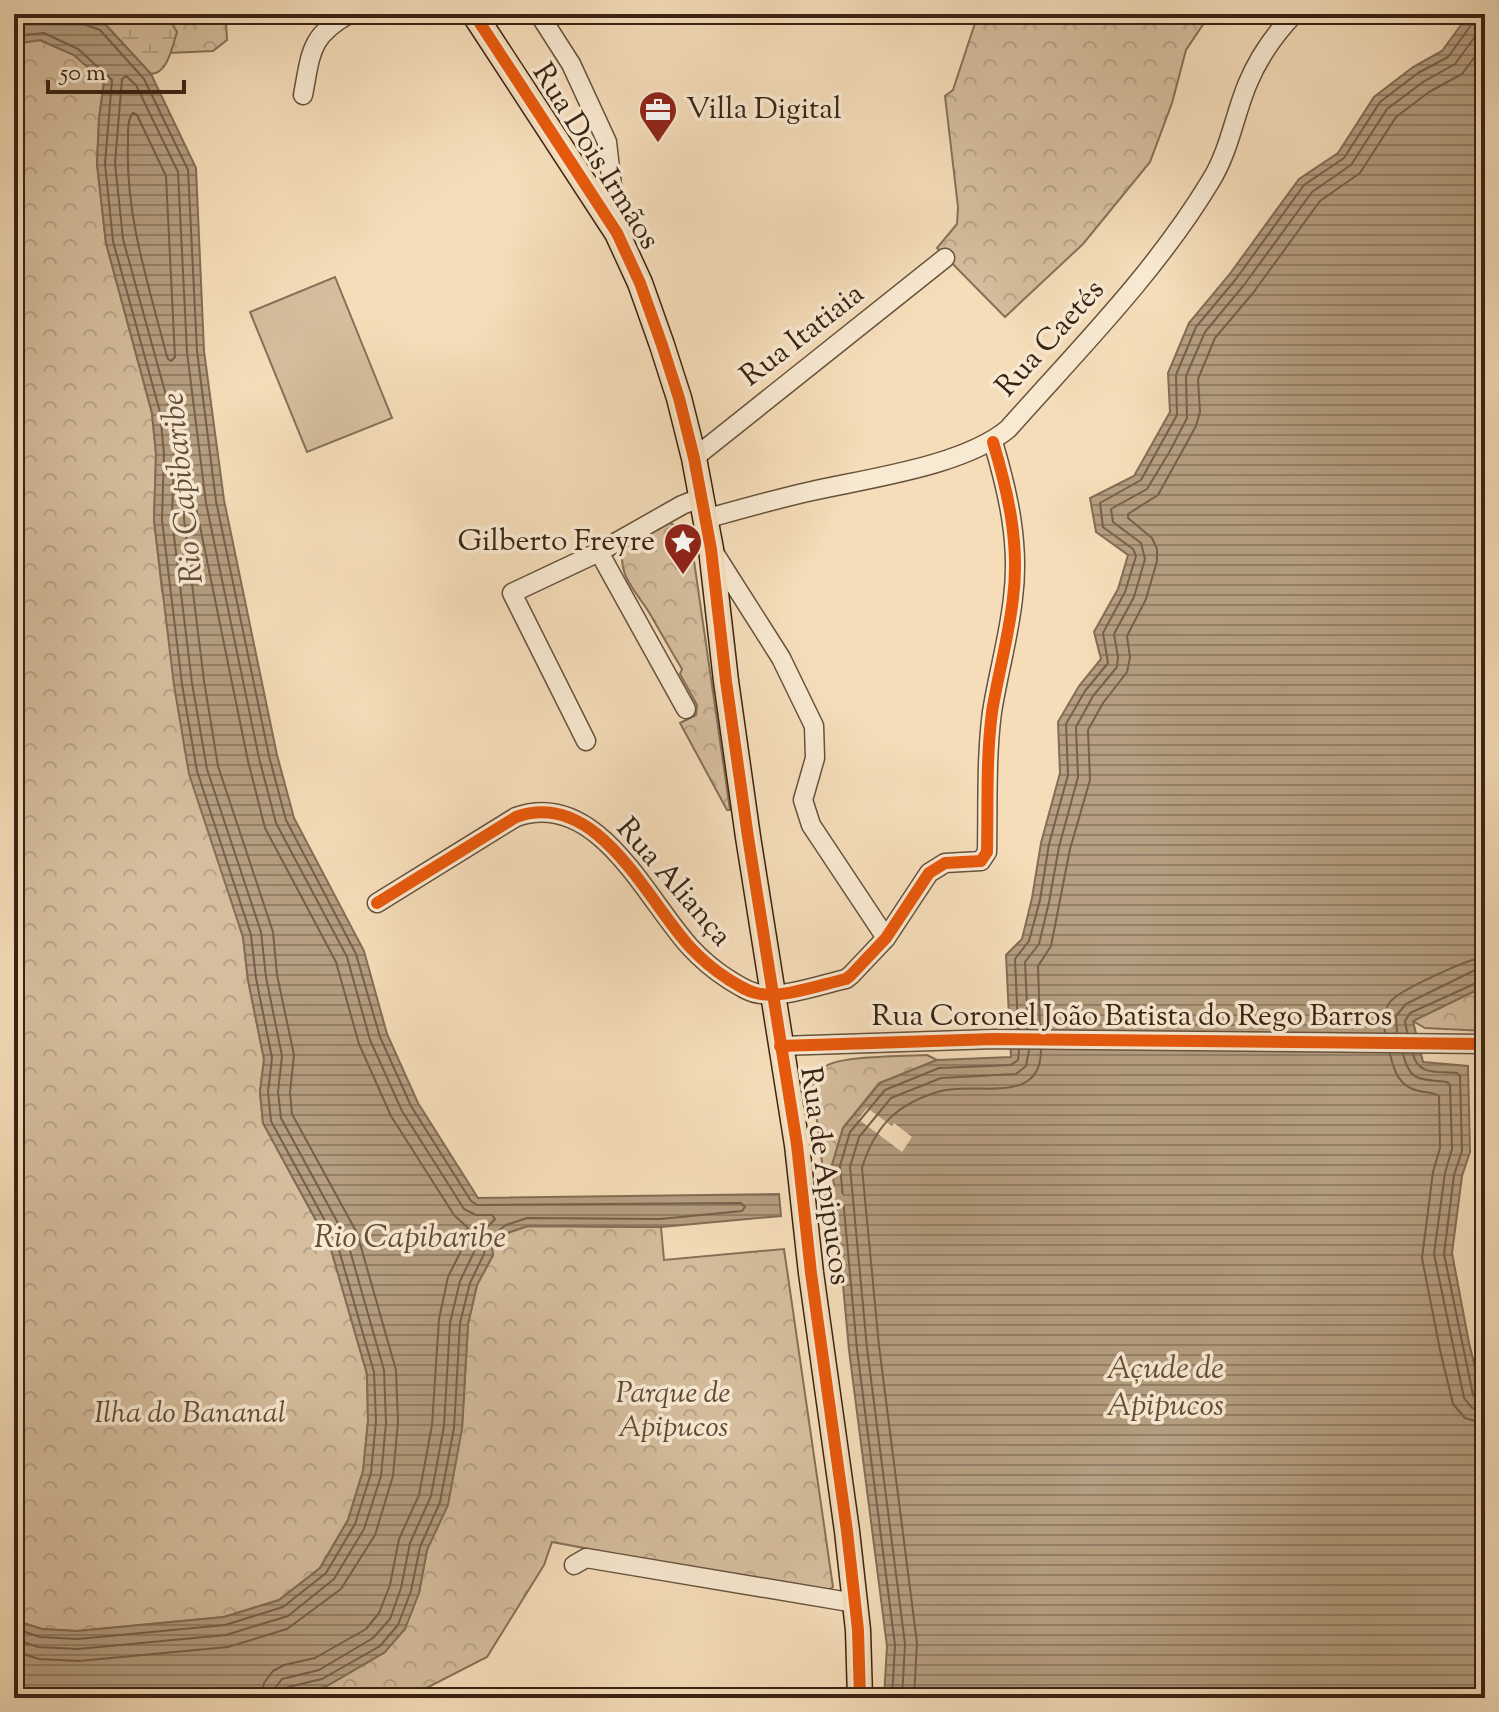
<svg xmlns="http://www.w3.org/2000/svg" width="1499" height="1712" font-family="'Sorts Mill Goudy',serif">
<defs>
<pattern id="forest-crowns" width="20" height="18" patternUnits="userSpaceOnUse" patternTransform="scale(2)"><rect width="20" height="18" fill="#d5bd9d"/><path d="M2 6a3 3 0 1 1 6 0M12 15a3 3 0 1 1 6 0" fill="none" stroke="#b8a286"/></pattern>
<pattern id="wetland-marsh" width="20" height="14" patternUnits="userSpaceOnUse" patternTransform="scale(2)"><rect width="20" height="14" fill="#d5bd9d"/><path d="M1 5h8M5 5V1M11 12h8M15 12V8" fill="none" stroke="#b8a286"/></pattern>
<pattern id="water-rules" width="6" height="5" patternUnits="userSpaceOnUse" patternTransform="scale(2)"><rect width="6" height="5" fill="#b59e81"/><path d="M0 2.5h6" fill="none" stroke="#948068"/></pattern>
</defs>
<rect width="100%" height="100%" fill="#f5ddb9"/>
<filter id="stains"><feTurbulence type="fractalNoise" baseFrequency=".0025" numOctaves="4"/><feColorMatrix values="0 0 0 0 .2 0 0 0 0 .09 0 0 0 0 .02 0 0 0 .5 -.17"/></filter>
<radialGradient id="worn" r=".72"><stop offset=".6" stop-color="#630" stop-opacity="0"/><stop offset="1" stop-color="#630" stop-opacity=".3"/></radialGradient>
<g fill="url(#forest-crowns)" stroke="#877058" stroke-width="2">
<polygon points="166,14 221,14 226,21 227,40 213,51 169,53 177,32"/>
<polygon points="978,14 1210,14 1186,50 1172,103 1150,162 1083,244 1005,317 937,248 957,224 958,207 945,96 953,90"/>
<polygon points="40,40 74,55 104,81 99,119 97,164 106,243 152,413 156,454 154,520 162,590 227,884 243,937 248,980 264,1059 260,1092 263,1123 330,1246 367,1374 368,1421 363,1471 348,1520 320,1568 279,1600 224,1617 77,1631 42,1629 14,1620 14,44"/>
<path d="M662 521C675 524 685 529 691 540L730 810H727L680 723 696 715 697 705 680 674 682 669C671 651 661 633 650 614 638 593 615 574 624 547Z"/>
<polygon points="1485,986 1485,1031 1425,1028 1413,1021"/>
<path d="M927 1055 937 1060 879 1083 843 1128 832 1165 824 1179 813 1087C815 1078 817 1071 826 1066 842 1056 904 1056 927 1055Z"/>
<polygon points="528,1226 661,1227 664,1260 784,1249 833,1587 823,1593 552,1542 544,1565 487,1657 407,1698 272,1698 325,1687 385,1652 419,1593 427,1550 462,1429 468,1324 477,1285 493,1255 492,1247 510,1232"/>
</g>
<path fill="url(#wetland-marsh)" stroke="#877058" stroke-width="2" d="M73 14H166L177 32C172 47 168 73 151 74L104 23Z"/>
<polygon fill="#d5bd9d" stroke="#877058" stroke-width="2" points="335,277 392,418 307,452 250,312"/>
<g fill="url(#water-rules)" stroke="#836d55" stroke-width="2">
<polygon points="14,14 73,14 104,23 151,74 196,168 204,351 224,500 277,755 294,818 364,951 387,1034 418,1103 478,1198 779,1194 781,1216 661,1227 528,1226 510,1232 492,1247 493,1255 477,1285 468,1324 462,1429 448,1505 427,1550 419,1593 405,1629 385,1652 325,1687 272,1698 14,1698 14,1620 42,1629 77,1631 224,1617 279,1600 320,1568 348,1520 363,1471 368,1421 367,1374 330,1246 263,1123 260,1092 264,1059 248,980 243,937 189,774 174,685 154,520 156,454 152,413 106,243 97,164 99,119 104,82 74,55 40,40 14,44"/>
<polygon points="1469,14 1485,14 1485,986 1413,1021 1423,1062 1468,1066 1470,1152 1462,1176 1452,1253 1469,1343 1485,1407 1485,1698 884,1698 887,1646 849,1350 832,1165 843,1128 880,1083 937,1060 1011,1057 1006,955 1022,939 1032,898 1041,843 1060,773 1058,722 1079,686 1101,659 1094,632 1118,589 1128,555 1096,532 1090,498 1134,476 1170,412 1168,373 1189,323 1229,275 1299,179 1338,153 1374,97 1413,67 1442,51"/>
</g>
<polygon fill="#f5ddb9" points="867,1108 892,1126 894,1123 912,1137 902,1152 858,1119"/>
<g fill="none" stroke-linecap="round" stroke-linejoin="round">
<g stroke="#77604a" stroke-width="2">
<polyline points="78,14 80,23 100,30 144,79 188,170 197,351 216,501 269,756 286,820 356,954 380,1037 411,1106 471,1201 477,1205 741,1203 745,1207 742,1211 660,1219 527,1218 506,1225 486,1241 484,1254 470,1283 460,1323 454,1428 440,1502 420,1547 411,1591 398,1625 380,1646 322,1679 288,1687 284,1692 283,1698"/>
<polyline points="14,36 44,33 78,49 112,80 105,164 113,241 160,412 164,454 162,520 182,684 197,771 251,935 256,978 272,1058 268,1092 271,1121 337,1243 374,1372 376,1421 371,1473 355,1524 326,1573 283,1607 225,1625 78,1639 40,1637 14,1628"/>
<path d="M133 113 137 115 166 176 175 357 171 361 168 359 166 353C148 283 125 214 128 142 128 132 127 120 133 113Z"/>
<polyline points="1018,1028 1015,959 1029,941 1040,900 1049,844 1068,775 1066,724 1085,691 1108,663 1103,633 1125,592 1136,556 1133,549 1103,527 1100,503 1141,480 1177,415 1176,375 1196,327 1236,279 1304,185 1344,158 1380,102 1418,73 1448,57 1474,21 1475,14"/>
<polyline points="1028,1028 1025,962 1039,944 1049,902 1059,847 1078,777 1076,727 1093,696 1117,667 1118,657 1114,634 1134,597 1145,559 1141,543 1113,522 1111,509 1147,489 1170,451 1187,418 1186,376 1205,332 1244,285 1312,192 1351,165 1387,109 1423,82 1455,64 1482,27 1485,19"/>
<polyline points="1040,1028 1038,966 1051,946 1070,849 1090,780 1088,730 1103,703 1127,672 1130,657 1127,636 1146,599 1157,561 1157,549 1152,538 1128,518 1128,514 1158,495 1196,426 1200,412 1198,379 1215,338 1253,293 1320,201 1360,173 1396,117 1429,92 1462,74 1485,43"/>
<path d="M1385 1032C1383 1021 1383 1011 1390 1002 1399 990 1470 958 1485 957"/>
<polyline points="1397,1032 1396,1016 1406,1004 1475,970 1485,969"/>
<polyline points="1407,1032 1405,1021 1410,1013 1485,979"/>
<path d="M1390 1054C1394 1071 1399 1087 1419 1091 1427 1093 1432 1092 1439 1096L1440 1148 1433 1172 1422 1258 1440 1350 1453 1404 1465 1418 1485 1424"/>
<path d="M1403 1054C1410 1083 1421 1079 1447 1082L1450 1085 1452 1149 1445 1173 1434 1254 1464 1398 1472 1408 1485 1412"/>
<path d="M1413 1054C1418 1076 1438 1071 1457 1073L1460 1076 1462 1151 1454 1175 1444 1254 1473 1395 1478 1401 1485 1402"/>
<polyline points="14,1639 38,1647 78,1649 226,1635 288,1616 334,1579 364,1529 381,1476 386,1423 384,1370 347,1240 281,1118 278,1092 282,1056 266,977 261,932 207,769 192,683 172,520 174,454 170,410 123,239 115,163 122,79 126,76 136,85 178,172 187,352 206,503 259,758 276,823 347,957 370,1040 402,1111 464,1209 476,1215 492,1215 495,1219 477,1238 474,1252 460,1281 450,1323 444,1426 431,1496 410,1543 401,1588 390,1619 373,1638 319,1670 282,1679 275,1688 273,1698"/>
<polyline points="14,1651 39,1659 79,1661 228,1647 287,1629 341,1589 375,1535 393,1476 398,1422 396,1370 357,1233 292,1114 290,1092 294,1055 277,975 273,932 218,766 204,681 184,519 185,492 189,489 193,492 248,761 265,828 336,962 359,1044 391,1116 454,1215 468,1228 462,1249 448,1277 439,1319 432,1425 419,1495 399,1539 390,1585 379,1613 366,1629 315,1658 284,1665 273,1671 264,1683 261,1698"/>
<polyline points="892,1698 895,1645 857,1349 840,1166 850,1132 885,1090 939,1068 1011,1065 1018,1060 1019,1050"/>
<polyline points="902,1698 905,1644 867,1348 850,1167 859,1137 891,1098 941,1078 1016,1074 1026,1066 1029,1050"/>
<path d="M914 1698 917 1643 879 1346 862 1168C875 1125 898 1103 941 1091 975 1081 1041 1107 1041 1050"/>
</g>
<polyline stroke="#b59e81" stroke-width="20" points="829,1203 835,1201"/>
<defs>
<g id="minor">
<polyline points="539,14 571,64 607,142 617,230"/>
<path d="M303 95C311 54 309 36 349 14"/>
<polyline points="694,458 945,258"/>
<path d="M705 519C741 509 776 499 812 491 870 478 963 466 1008 429 1078 350 1155 273 1210 182 1229 152 1234 117 1247 85 1258 58 1274 35 1294 14"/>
<polyline points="713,551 781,658 814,726 815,758 803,800 811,825 886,938"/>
<polyline points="599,552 686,709"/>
<polyline points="586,741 512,593 599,552 682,505 702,497"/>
<path d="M377 903 516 817C597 788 646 899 690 947 702 960 714 970 728 979 738 985 749 993 761 994 784 998 823 984 846 979L851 975 886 938 929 873 945 863 981 861 987 852C988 805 986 758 992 712 998 674 1009 636 1013 598 1020 544 1008 492 993 442"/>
<polyline points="780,1046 994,1039 1485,1044"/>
<polyline points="574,1565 586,1558 855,1603"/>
</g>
<polyline id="major" points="474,14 617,233 640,283 662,345 679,398 694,458 711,549 726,681 748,837 797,1145 811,1273 847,1531 858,1630 860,1698"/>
</defs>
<use href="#minor" stroke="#68523c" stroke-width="21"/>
<use href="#major" stroke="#392313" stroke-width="27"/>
<use href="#minor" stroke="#f8e9d2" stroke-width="18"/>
<use href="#major" stroke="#f5ddb9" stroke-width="24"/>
<defs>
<g id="cycleway">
<polyline points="474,14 617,233 640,283 662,345 679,398 694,458 711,549 726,681 748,837 797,1145 811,1273 847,1531 858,1630 860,1698"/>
<path d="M377 903 516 817C597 788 646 899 690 947 702 960 714 970 728 979 738 985 749 993 761 994 784 998 823 984 846 979L851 975 886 938 929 873 945 863 981 861 987 852C988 805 986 758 992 712 998 674 1009 636 1013 598 1020 544 1008 492 993 442"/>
<polyline points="780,1046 994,1039 1485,1044"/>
</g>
</defs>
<use href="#cycleway" stroke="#f8e9d2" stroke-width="17"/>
<use href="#cycleway" stroke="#e8590c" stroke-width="12"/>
</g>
<defs>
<symbol id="office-pin" viewBox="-11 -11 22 30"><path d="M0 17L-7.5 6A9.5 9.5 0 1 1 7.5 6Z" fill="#8f2418" stroke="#f8e9d2"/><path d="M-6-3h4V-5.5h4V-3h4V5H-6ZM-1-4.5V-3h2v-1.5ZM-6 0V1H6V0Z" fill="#fff"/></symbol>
<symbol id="sight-pin" viewBox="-11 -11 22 30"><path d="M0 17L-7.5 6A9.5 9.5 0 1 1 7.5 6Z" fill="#8f2418" stroke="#f8e9d2"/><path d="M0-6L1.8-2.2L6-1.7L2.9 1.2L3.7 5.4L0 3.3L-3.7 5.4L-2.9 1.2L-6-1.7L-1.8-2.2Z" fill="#fff"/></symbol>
</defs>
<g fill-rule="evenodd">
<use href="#office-pin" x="636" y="88" width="44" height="60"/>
<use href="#sight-pin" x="661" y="520" width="44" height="60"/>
</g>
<g text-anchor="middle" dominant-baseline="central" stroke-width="7" stroke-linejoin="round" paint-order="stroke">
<g font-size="30" fill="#392313" stroke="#f8e9d2" text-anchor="start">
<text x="686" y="110">Villa Digital</text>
<text x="655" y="542" text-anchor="end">Gilberto Freyre</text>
</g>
<g font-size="30" fill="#392313" stroke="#f8e9d2">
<text transform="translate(595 157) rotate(58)">Rua Dois Irmãos</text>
<text transform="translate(803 336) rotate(-38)">Rua Itatiaia</text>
<text transform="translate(1051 339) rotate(-48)">Rua Caetés</text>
<text transform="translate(673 883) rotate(49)">Rua Aliança</text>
<text x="1132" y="1017">Rua Coronel João Batista do Rego Barros</text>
<text transform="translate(824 1176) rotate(82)">Rua de Apipucos</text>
</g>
<g font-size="30" font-style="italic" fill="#604a36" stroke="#f8e9d2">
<text x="673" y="1394">Parque de<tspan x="673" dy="34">Apipucos</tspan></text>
<text x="190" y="1414">Ilha do Bananal</text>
</g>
<g font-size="32" font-style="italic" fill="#644e3a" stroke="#f8e9d2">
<text transform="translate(184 488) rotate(-96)">Rio Capibaribe</text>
<text x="410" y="1239">Rio Capibaribe</text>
<text x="1165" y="1370">Açude de<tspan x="1165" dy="37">Apipucos</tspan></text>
</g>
</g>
<rect width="1499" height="1712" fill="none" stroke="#f5ddb9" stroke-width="48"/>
<rect x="16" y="16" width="1467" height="1680" fill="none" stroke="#392313" stroke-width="4"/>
<rect x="24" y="24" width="1451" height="1664" fill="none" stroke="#392313" stroke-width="2"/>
<path d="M48 80v12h136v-12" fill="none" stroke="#392313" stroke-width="4"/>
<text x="60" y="80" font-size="24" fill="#392313" stroke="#f8e9d2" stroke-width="6" paint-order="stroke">50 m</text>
<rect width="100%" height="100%" filter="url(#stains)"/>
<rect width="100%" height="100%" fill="url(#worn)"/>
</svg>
